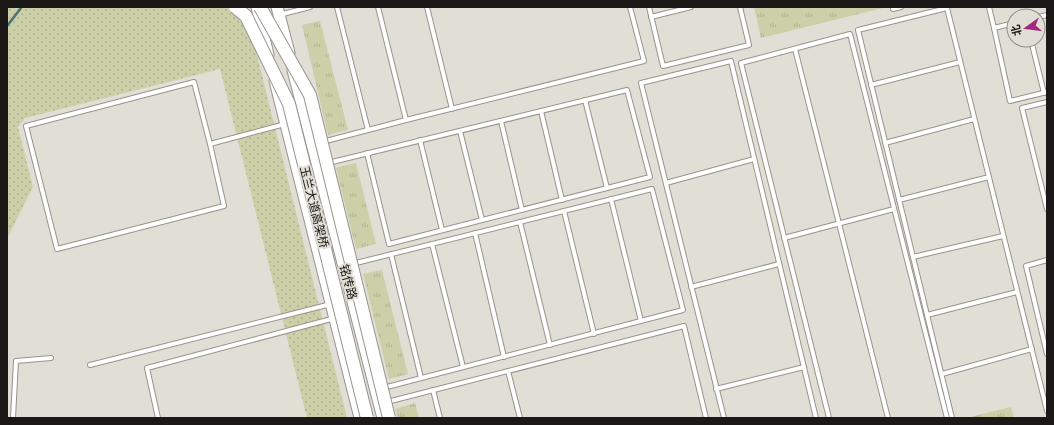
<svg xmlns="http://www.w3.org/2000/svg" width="1054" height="425" font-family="Figtree,'Noto Sans SC',sans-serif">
<defs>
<pattern id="grass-tufts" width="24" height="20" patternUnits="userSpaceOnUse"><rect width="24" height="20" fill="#cbd0a9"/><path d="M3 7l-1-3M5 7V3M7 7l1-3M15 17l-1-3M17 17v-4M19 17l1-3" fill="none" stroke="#aeb291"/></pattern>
<pattern id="park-dots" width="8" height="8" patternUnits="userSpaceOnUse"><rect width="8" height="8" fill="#cbd0a9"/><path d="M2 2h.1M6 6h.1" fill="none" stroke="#aeb291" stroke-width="1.8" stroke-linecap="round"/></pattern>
</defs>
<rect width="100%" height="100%" fill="#e1ded6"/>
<g fill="url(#grass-tufts)">
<polygon points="754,7 883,7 883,8 761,38"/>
<polygon points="320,21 348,130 328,135 302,25"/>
<polygon points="356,163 376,244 356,249 336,168"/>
<polygon points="382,270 408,374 389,379 363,274"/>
<polygon points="415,403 419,418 398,418 395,409"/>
<polygon points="1011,407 1014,418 966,418"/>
</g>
<polygon fill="url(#park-dots)" points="7,7 245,7 347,418 307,418 220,69 25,118 18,127 33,187 7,239"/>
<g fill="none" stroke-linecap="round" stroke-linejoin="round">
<polyline stroke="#4b7170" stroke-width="2.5" points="7,26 21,8"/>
<defs>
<g id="service">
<polyline points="337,7 368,130 406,120"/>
<polyline points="378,7 406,120 644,61 630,7"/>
<polyline points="427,7 452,109"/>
<polyline points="649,7 663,66 749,45 740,7"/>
<polyline points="893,7 893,9 901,7"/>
<polyline points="989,7 994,28"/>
<polyline points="279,15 310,7"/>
<polyline points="651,17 691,7"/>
<polyline points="1038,17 1047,15"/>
<polyline points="1014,23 994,28 1010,101 1047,92"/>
<polyline points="1031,40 1044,93"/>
<polyline points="795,49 888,418"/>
<polyline points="871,85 960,62"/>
<polyline points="585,100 607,188"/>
<polyline points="1047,102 1022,108 1047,209"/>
<polyline points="541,111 562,200"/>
<polyline points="501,121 522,210"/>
<polyline points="460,131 482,220"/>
<polyline points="420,140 442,230"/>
<polyline points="322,142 368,130"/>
<polyline points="885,143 974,119"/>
<polyline points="210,144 224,206 57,249 26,126 194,82 210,144 285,124"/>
<path d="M328 163C427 138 527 114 627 90L650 177 389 244 367 153"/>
<polyline points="666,183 754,159"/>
<polyline points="611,199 641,321"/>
<polyline points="899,200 989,177"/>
<polyline points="564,211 594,334"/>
<polyline points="520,222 550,345"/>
<polyline points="475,233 504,357"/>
<polyline points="784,238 894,209"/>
<polyline points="432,244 463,367"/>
<polyline points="391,254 421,378"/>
<polyline points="913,257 1003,236"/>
<polyline points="1047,260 1026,266 1047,354"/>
<polyline points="352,264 652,189 683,310 383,388"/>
<polyline points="691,287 779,264"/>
<polyline points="927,315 1017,292"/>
<polyline points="90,365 331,304"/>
<polyline points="508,371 520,418"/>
<polyline points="942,374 1032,349"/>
<polyline points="716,389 804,367"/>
<polyline points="433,390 440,418"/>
<polyline points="387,402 684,326 706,418"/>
<polyline points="13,418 16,361 51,358"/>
<polyline points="158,418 147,368 335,318"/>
<polyline points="724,418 641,83 731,61 816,418"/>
<polyline points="829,418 741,63 850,34 947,418"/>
<polyline points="952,418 858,30 947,8 1047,411"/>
</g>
<g id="secondary">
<polyline points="257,7 268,55"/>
<polyline points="277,7 289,53"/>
<polyline points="293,70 383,418"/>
<polyline points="275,81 360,418"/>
</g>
</defs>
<use href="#service" stroke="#97948c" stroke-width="6"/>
<use href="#secondary" stroke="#97948c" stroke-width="13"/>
<use href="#service" stroke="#fff" stroke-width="4"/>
<use href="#secondary" stroke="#fff" stroke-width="11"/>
<defs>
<g id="primary-bridge">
<polyline points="235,7 246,16 289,104 367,418"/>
<polyline points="260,7 310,95 389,418"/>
</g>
</defs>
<use href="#primary-bridge" stroke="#97948c" stroke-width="14" stroke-linecap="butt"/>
<use href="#primary-bridge" stroke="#fff" stroke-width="12"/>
</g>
<g text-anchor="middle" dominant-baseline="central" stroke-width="4" stroke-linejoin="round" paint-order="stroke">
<g font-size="12" fill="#1a1917" stroke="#e1ded6">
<text transform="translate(314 207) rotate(76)">玉兰大道高架桥</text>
<text transform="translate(348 282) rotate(75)">铭传路</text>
</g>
</g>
<rect width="1054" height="425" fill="none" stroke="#1a1917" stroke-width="16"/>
<g transform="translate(1026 28) rotate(256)"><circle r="19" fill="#e1ded6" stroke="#918f8a"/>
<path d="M0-3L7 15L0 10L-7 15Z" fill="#a3297f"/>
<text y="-6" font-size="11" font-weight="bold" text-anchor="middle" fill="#1a1917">北</text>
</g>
</svg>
